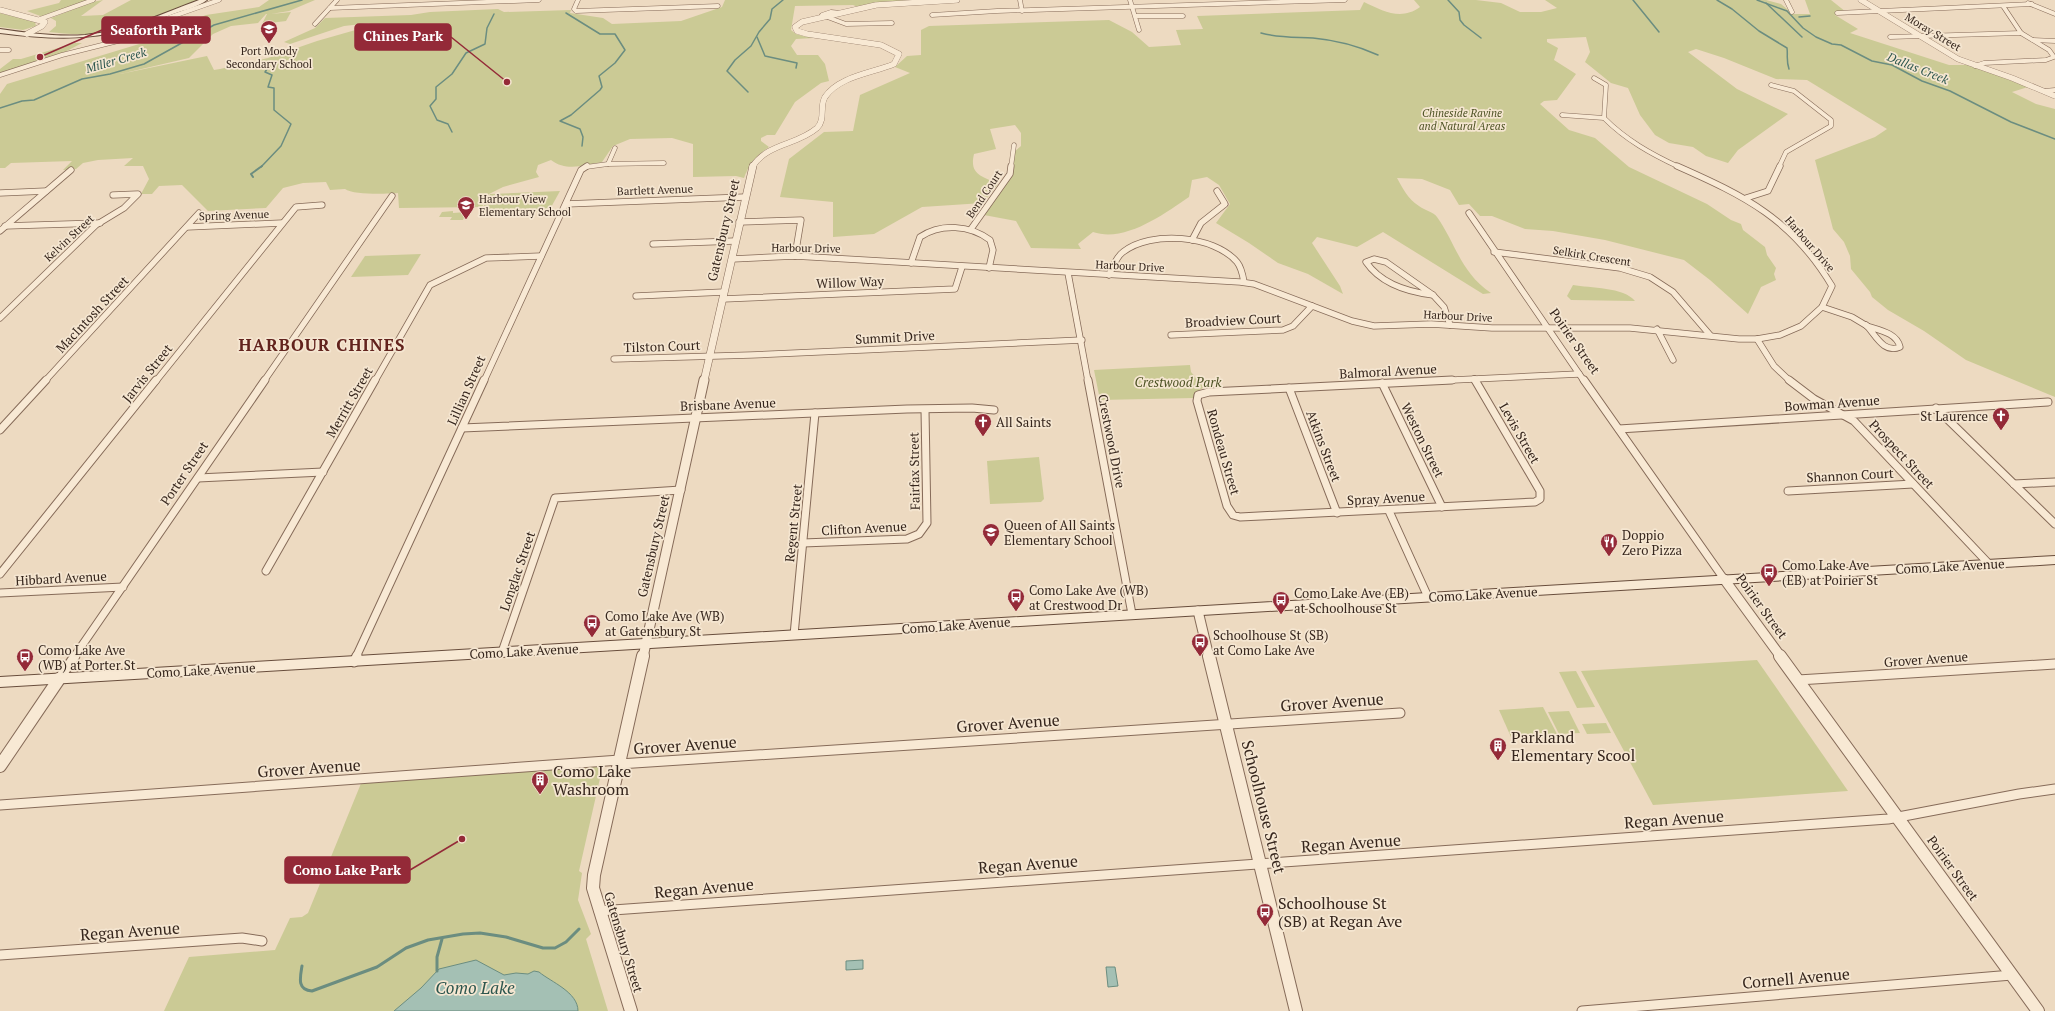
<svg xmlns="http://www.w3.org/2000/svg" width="2055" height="1011" font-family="'PT Serif',serif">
<rect width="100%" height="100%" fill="#eddac1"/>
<g fill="#cbca95">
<polygon points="61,0 88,0 43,17 27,11 59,3"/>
<path d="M103 0 81 16 103 15 131 0H199C164 14 125 32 86 34 74 35 61 33 49 32L56 26V21L51 18 92 2Z"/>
<path d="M269 0H315L289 11 271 14 291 12 286 21 262 24 267 14H266L258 23 231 26 213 34 189 58 120 74 207 56 214 70 220 69 268 58 317 41 366 27V25L371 23 344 26 290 44 284 42 315 28 325 18 411 15 430 12 498 9 504 12 571 10 570 13 603 18 612 24 681 21 722 7 725 0H913L858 7 853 5 795 6 791 30 796 34 813 38 796 39 791 46 797 55H818L825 64 829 81 821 83 795 102 775 135H767L761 138V141L769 147C756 156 749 164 744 178L736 176 693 177V144L672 138 630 139 613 146 602 162C584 165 567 172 551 160L538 165 536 172 539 177 503 187 489 194 482 207 399 208 398 193C386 194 353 195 345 189L330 190 326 182 303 183 283 188 266 208 208 211 182 185 159 186 152 194H141L149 179 143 166H124L133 158 98 160 83 163 76 169 63 170 72 161 11 163 5 168H0V94L7 84 159 38 188 22 206 15 259 7Z"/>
<path d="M1414 0H1476L1501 3 1520 12H1541L1557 8 1545 0H1766L1781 4 1793 14H1810L1805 0H1831L1846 12 1835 15 1858 29 1850 33 1949 65H1969L2028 87 2012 92 2036 104 2055 109V397L1966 360 1924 331 1888 310 1872 297 1870 292 1851 269 1850 256 1844 242 1833 229 1815 160 1875 137 1887 129 1807 80 1776 79 1724 58 1696 49 1688 52 1737 89 1788 114 1738 150 1728 163 1706 156 1693 147 1669 143 1655 135 1640 115 1628 88 1611 83 1585 62 1590 52 1586 37 1547 39V42L1558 48 1554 60 1576 74 1557 100 1544 101 1540 104 1569 130 1595 138 1629 167 1707 204 1731 220 1741 224 1743 230 1765 247 1767 255 1776 268 1774 274 1776 280 1761 287 1748 314 1710 280 1684 260 1605 240 1553 231 1525 229 1492 216H1480L1469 204 1459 205 1450 190 1422 179 1397 178C1403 189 1408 199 1419 206 1424 210 1434 212 1437 217 1456 244 1461 273 1491 293L1483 294 1383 232 1357 247 1317 237 1312 243 1340 286 1343 294 1308 274 1278 263 1249 243 1216 223 1230 204 1219 185 1207 177 1192 180 1189 197C1164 214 1125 243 1093 232L1078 244 1081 249 1031 248 1016 221 984 215 1012 175 1015 151 1021 146V133L1015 125 990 129 996 149 974 154C969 175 982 176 998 184L983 203 922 207 874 234 833 237V202L780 197 789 159 824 132 853 131 860 95 910 73 895 67 907 56 921 55V30L929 26 1109 20 1132 32 1149 47 1181 45 1176 30 1203 29 1197 16 1360 10 1364 2C1383 11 1401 21 1420 7Z"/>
<polygon points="0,13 35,22 36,26 23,30 0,27"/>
<polygon points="75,43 82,43 65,52 0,74 0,69 13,59 21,59"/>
<polygon points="560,191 549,211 479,215 490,194"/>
<polygon points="453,211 453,213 466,212 463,220 450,220 452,217 439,217 442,212"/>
<polygon points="421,254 408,275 351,277 365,256"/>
<path d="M1573 285C1590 288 1624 287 1635 301L1571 300 1567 296Z"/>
<polygon points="1190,365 1191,372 1204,387 1194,394 1194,398 1100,400 1094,370"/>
<polygon points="1039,457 1044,499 1041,502 990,504 987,461"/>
<polygon points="1757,660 1848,791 1653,805 1581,671"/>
<polygon points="1576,671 1595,707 1577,708 1559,672"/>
<polygon points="1543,707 1557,734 1511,737 1499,710"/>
<polygon points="1569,711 1580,733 1559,734 1548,712"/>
<polygon points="1606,723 1611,733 1587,734 1582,724"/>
<polygon points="603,765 579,871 582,873 578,900 591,934 586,939 608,1011 164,1011 189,957 275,950 290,918 302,917 308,913 362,781"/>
</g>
<g fill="#a4c0b4" stroke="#6b8d80">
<path d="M476 960 504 975 516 973 528 974 534 971 539 972C551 982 578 992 578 1011H394L421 988 439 969Z"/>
<polygon points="863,960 863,969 846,970 846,961"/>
<polygon points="1106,967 1115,967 1118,986 1108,987"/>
</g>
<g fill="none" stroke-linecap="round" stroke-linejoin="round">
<g stroke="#6b8d80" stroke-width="1.5">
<polyline points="1448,0 1459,12 1460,20 1464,25 1481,38"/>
<polyline points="1633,0 1659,32"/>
<path d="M1717 0 1732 9 1759 31 1787 48C1788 56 1786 60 1789 69"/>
<polyline points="1757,0 1787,11 1803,28 1816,37 1832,44 1841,45 1872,61 1892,65 1922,81 1950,91 2011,122 2055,139"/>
<polyline points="1766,3 1802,37"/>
<polyline points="566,13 600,34 615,34 625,50 615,63 599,76 602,87 600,90 571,115 560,121 580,129 583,137 582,146"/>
<polyline points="1799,17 1810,16"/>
<path d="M1261 33C1278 38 1295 37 1313 38 1335 40 1358 46 1378 55"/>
<polyline points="757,37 765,56 797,63 796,68"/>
<polyline points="748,92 727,71 735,60 751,46 759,32 770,19 772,9 783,0"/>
<polyline points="0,108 22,101 34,100 82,79 110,74 144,64 214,25 302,0"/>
<polyline points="452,132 448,124 437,120 430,106 436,99 436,87 452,74 466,53 485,44 487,28 494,14"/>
<polyline points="261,167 281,146 291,124 274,110 274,88 268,87 272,75 265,72 269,66 268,62"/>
</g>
<polyline stroke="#6b8d80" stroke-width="2" points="253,177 251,174 262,166"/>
<g stroke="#6b8d80" stroke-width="3">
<path d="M302 966C300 978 297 990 312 991L377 967 406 948 428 940 463 934 480 933 506 937 543 948H555L566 942 579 929"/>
<polyline points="437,971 437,957 442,939"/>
</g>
<defs>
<g id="minor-far3">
<polyline points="578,0 574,9 576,11 718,6"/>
<polyline points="1020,0 1022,11"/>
<polyline points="1130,0 1139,30"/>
<polyline points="1786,0 1792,12"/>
<polyline points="2028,3 2055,14"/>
<polyline points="330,8 539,0"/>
<polyline points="841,13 831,12 822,15 846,24 892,23"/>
<polyline points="1837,13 2032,4"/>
<polyline points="932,15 997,11 1345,0"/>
<polyline points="1136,16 1183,16"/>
<polyline points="40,19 93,0"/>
<polyline points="315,24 337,0"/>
<polyline points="1890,37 2021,33"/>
<polyline points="2033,40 2055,41"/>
<polyline points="0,50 9,50"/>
<polyline points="1975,66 1984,63 2046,60 2054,57 2049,50 2021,33 2003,6"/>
<polyline points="0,75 62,55 130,38 168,18 219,0"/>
<path d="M1594 78 1606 85 1604 118C1626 140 1651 154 1679 167"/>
<polyline points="1771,85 1794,91 1831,120 1831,126 1786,152 1779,167"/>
<polyline points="2044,91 2055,90"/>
<polyline points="1562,115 1604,118"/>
<polyline points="608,164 664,163"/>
<polyline points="586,167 608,164 615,148"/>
<polyline points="1011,167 1014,145"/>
</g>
<g id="minor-far2">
<polyline points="0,193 46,191"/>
<polyline points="1746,198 1768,191 1780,166"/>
<polyline points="566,204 745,197"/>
<polyline points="1469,213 1584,381"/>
<polyline points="739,222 801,220 795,256"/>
<polyline points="5,226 100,223"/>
<polyline points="187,227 282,223"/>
<polyline points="971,229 1010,174 1011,166"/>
<polyline points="0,231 71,170"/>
<polyline points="1192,240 1201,223 1225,204 1217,191"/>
<polyline points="653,244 735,241"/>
<polyline points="1494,252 1620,268 1650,277 1673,292 1710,335"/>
<path d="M732 259 795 256 1240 282 1254 284 1352 321 1374 326 1431 324 1492 328H1630L1739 339H1757L1780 335 1801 326 1822 307 1832 286C1792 219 1745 196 1677 166"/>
<path d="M1374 259 1386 262 1433 295C1408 292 1381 284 1366 262Z"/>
<path d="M911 263 920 237C941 223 970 225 990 240L993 250 989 268"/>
<polyline points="1068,273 1088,381"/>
<path d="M1109 275C1113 267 1116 257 1123 252 1151 230 1214 235 1237 262 1241 267 1243 276 1244 282"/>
<polyline points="1433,295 1444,307 1450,325"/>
<polyline points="636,296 724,292"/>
<polyline points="723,299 955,289 962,267"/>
<polyline points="1822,307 1852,317 1867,326"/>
<polyline points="0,318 96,225 124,208 138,194 113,195"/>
<polyline points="1866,325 1867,326"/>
<path d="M1867 326C1879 330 1897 333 1900 347 1884 354 1876 336 1867 326Z"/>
<polyline points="1657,329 1673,360"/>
<polyline points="1171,335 1283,330 1293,326 1312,306"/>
<polyline points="1757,339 1774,366 1790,381"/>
<polyline points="614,359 751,355 1082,340"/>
<polyline points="1474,379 1475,381"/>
<polyline points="1474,379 1579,374"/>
<polyline points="45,381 199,213"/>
<polyline points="156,381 296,207 322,205"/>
<polyline points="264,381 392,196"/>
<polyline points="375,381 430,285 486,258 541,256"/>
<polyline points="484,381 581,170 587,166"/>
<polyline points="1432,381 1474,379"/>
</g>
<g id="minor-far1">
<polyline points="1088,380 1132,614"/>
<polyline points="1452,380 1209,392 1198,395 1197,401 1227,506 1233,515 1240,517 1535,502 1540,499 1540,491 1475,380"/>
<polyline points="1584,380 1724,579"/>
<polyline points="1789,380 1814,399 1854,421 1989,564"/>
<polyline points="1382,383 1442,507"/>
<polyline points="1289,388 1337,513"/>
<polyline points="1936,408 2055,524"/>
<polyline points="462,428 907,409 972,408 994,410"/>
<polyline points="1619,429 2048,402"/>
<polyline points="0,430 46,380"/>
<polyline points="198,478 323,472"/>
<polyline points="2014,484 2055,482"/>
<polyline points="1788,491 1913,484"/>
<polyline points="1389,511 1428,597"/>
<polyline points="803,543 907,539 919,534 927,523 925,410"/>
<polyline points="266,571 375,380"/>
<polyline points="0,574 156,380"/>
<polyline points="0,593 123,587"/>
<polyline points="794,635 815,413"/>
<polyline points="502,652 555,498 681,490"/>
<polyline points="74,657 265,380"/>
<polyline points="356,657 484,380"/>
</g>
<g id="minor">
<polyline points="354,662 357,656"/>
<polyline points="59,679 75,656"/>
<polyline points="1798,680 2055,664"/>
<polyline points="619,764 1400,713"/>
<polyline points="0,805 620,760"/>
<polyline points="599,911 1888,819 2019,794 2055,789"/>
<polyline points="0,955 242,938 262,941"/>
<polyline points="1582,1011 2012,975"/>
</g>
<g id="tertiary-far3">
<polyline points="1861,0 1958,59 2012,78 2055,96"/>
<polyline points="0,10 45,22 42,26 27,34"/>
<path d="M752 167C769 142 796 146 817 128 826 119 819 107 825 97 839 76 873 73 894 64L899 54 881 45 807 34 797 31 795 27 802 22 876 5 957 0"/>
</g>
<polyline id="tertiary-far2" points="704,381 753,166"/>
<g id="tertiary-far1">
<polyline points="1724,579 1781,657"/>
<polyline points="1198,611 1209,657"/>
<polyline points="643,657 704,380"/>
</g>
<g id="tertiary">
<polyline points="1209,656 1296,1011"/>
<polyline points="1780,656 2038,1011"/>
<polyline points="0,766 59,679"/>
<polyline points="631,1011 593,888 594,875 643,656"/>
</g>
<g id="secondary">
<path d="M199 0H207C198 7 184 10 173 14 108 40 69 42 0 33V29C28 33 57 37 85 35 125 31 162 14 199 0Z"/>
<polygon points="2055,556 2055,564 0,687 0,677"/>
</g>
</defs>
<use href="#minor-far3" stroke="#866b59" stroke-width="5"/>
<use href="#minor-far2" stroke="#866b59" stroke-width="7"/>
<use href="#minor-far1" stroke="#866b59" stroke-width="9"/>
<use href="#minor" stroke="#866b59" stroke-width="11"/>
<use href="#tertiary-far3" stroke="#866b59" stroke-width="6"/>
<use href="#tertiary-far2" stroke="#866b59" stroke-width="8"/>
<use href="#tertiary-far1" stroke="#866b59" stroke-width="11"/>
<use href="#tertiary" stroke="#866b59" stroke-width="14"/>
<use href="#secondary" stroke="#684d3c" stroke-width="2"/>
<use href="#minor-far3" stroke="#f8e9d4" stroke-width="4"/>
<use href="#minor-far2" stroke="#f8e9d4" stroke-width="5.5"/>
<use href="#minor-far1" stroke="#f8e9d4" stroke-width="7"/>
<use href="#minor" stroke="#f8e9d4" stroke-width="9"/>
<use href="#tertiary-far3" stroke="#f8e9d4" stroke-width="5.5"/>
<use href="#tertiary-far2" stroke="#f8e9d4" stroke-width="7"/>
<use href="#tertiary-far1" stroke="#f8e9d4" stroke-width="9"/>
<use href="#tertiary" stroke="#f8e9d4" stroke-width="12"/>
<use href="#secondary" fill="#f8e9d4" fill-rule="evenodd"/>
</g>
<defs>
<symbol id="school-pin" viewBox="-11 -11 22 30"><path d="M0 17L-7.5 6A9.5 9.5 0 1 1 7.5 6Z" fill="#942a38" stroke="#f5e6d1"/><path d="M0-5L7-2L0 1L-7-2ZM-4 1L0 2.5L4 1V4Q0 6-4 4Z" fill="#fff"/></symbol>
<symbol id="church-pin" viewBox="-11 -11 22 30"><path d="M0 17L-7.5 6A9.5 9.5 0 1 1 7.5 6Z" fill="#942a38" stroke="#f5e6d1"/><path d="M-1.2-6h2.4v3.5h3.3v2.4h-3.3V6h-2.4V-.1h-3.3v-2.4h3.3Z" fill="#fff"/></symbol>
<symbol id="restaurant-pin" viewBox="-11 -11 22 30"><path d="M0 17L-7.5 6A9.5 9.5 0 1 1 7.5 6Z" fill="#942a38" stroke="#f5e6d1"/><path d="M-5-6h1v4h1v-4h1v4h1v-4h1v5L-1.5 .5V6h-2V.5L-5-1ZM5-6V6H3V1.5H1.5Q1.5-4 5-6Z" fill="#fff"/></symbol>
<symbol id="bus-pin" viewBox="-11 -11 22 30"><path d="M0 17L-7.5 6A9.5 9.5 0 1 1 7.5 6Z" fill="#942a38" stroke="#f5e6d1"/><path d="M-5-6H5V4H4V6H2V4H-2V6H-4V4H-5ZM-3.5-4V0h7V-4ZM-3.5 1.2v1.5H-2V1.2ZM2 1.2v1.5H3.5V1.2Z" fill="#fff"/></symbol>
<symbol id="building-pin" viewBox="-11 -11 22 30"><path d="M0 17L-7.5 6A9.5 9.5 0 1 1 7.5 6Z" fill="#942a38" stroke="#f5e6d1"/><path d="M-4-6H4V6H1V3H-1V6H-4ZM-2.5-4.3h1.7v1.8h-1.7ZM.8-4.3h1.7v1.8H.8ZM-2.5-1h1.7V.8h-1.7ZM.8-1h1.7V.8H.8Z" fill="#fff"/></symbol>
</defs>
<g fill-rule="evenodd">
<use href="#school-pin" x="259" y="19" width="20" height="27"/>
<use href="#school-pin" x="456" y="195" width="20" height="27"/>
<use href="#church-pin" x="1991" y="406" width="20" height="27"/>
<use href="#church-pin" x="973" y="412" width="20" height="27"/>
<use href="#school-pin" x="981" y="522" width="20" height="27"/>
<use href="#restaurant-pin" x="1599" y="532" width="20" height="27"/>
<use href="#bus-pin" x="1759" y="562" width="20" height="27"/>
<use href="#bus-pin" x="1006" y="587" width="20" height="27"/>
<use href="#bus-pin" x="1271" y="590" width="20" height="27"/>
<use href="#bus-pin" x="582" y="613" width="20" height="27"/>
<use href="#bus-pin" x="1190" y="632" width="20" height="27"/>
<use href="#bus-pin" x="15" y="647" width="20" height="27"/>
<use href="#building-pin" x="1488" y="736" width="20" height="27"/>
<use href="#building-pin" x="530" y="770" width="20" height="27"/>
<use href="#bus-pin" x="1255" y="902" width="20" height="27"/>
</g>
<g text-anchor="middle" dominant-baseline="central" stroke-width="3.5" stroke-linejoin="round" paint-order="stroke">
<g font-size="11" fill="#36261d" stroke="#f5e6d1">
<text transform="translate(1933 32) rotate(31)">Moray Street</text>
<text transform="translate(655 190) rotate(-2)">Bartlett Avenue</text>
<text transform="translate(984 194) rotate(-56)">Bend Court</text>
<text transform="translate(234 215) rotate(-2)">Spring Avenue</text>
<text transform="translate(69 238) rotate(-43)">Kelvin Street</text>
<text transform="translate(1810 244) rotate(49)">Harbour Drive</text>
<text transform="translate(806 248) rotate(1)">Harbour Drive</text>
<text transform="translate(1592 256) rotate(9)">Selkirk Crescent</text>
<text transform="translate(1130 266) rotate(3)">Harbour Drive</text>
<text transform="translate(1458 316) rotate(3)">Harbour Drive</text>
</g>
<g font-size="11" fill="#36261d" stroke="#f5e6d1">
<text x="269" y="51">Port Moody<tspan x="269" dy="13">Secondary School</tspan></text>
<text x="479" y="199" text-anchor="start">Harbour View<tspan x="479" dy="13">Elementary School</tspan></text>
</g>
<g font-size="11" font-style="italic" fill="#4d5224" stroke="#f5e6d1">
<text x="1462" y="113">Chineside Ravine<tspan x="1462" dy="13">and Natural Areas</tspan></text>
</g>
<g font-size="12" font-style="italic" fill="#2c564e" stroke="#f5e6d1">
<text transform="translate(116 60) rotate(-16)">Miller Creek</text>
<text transform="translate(1918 68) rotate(22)">Dallas Creek</text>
</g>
<g font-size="13" fill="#36261d" stroke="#f5e6d1">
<text transform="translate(723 230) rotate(-77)">Gatensbury Street</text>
<text transform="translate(850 282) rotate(-2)">Willow Way</text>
<text transform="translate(92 314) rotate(-47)">MacIntosh Street</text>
<text transform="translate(1233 320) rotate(-3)">Broadview Court</text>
<text transform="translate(895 337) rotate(-3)">Summit Drive</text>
<text transform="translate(1575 341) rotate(55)">Poirier Street</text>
<text transform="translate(662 346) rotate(-2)">Tilston Court</text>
<text transform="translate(1388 371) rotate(-3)">Balmoral Avenue</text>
<text transform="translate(147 373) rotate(-51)">Jarvis Street</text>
<text transform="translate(466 390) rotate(-66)">Lillian Street</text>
<text transform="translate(349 402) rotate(-60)">Merritt Street</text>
<text transform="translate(1832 403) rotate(-4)">Bowman Avenue</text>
<text transform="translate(728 404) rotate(-2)">Brisbane Avenue</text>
<text transform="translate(1520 433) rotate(60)">Levis Street</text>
<text transform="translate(1423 440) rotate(64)">Weston Street</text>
<text transform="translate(1112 441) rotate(79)">Crestwood Drive</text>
<text transform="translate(1324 446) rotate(69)">Atkins Street</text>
<text transform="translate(1224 452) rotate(74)">Rondeau Street</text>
<text transform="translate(1902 454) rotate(47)">Prospect Street</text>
<text transform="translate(914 471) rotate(-91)">Fairfax Street</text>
<text transform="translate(184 473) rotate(-56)">Porter Street</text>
<text transform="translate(1850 475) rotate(-3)">Shannon Court</text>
<text transform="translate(1386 498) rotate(-3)">Spray Avenue</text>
<text transform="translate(793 523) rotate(-84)">Regent Street</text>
<text transform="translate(864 528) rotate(-3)">Clifton Avenue</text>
<text transform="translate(653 546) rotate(-77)">Gatensbury Street</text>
<text transform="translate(1950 566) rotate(-3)">Como Lake Avenue</text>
<text transform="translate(517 571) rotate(-71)">Longlac Street</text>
<text transform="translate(61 578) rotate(-3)">Hibbard Avenue</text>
<text transform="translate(1483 594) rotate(-3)">Como Lake Avenue</text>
<text transform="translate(1762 606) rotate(54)">Poirier Street</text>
<text transform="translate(956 625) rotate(-4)">Como Lake Avenue</text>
<text transform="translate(524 651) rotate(-3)">Como Lake Avenue</text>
<text transform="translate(1926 659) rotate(-4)">Grover Avenue</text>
<text transform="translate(201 670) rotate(-3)">Como Lake Avenue</text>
<text transform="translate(1953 868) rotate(54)">Poirier Street</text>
<text transform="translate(624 942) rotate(73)">Gatensbury Street</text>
</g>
<g font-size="13" font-style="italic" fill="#4d5224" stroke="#f5e6d1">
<text x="1178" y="382">Crestwood Park</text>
</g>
<g font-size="13" fill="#36261d" stroke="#f5e6d1" text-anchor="start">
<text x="1988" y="416" text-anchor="end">St Laurence</text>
<text x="996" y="422">All Saints</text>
<text x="1004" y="525">Queen of All Saints<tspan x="1004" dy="15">Elementary School</tspan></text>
<text x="1622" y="535">Doppio<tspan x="1622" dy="15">Zero Pizza</tspan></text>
<text x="1782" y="565">Como Lake Ave<tspan x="1782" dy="15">(EB) at Poirier St</tspan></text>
<text x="1029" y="590">Como Lake Ave (WB)<tspan x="1029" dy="15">at Crestwood Dr</tspan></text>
<text x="1294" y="593">Como Lake Ave (EB)<tspan x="1294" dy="15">at Schoolhouse St</tspan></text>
<text x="605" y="616">Como Lake Ave (WB)<tspan x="605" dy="15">at Gatensbury St</tspan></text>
<text x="1213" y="635">Schoolhouse St (SB)<tspan x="1213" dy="15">at Como Lake Ave</tspan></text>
<text x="38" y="650">Como Lake Ave<tspan x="38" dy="15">(WB) at Porter St</tspan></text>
</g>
<g font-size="16" fill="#36261d" stroke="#f5e6d1">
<text transform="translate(1332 702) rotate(-4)">Grover Avenue</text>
<text transform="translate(1008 723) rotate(-4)">Grover Avenue</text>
<text transform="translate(685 745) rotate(-4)">Grover Avenue</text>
<text transform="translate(309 768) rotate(-4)">Grover Avenue</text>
<text transform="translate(1264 807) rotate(76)">Schoolhouse Street</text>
<text transform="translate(1674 819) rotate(-4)">Regan Avenue</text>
<text transform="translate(1351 843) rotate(-4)">Regan Avenue</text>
<text transform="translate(1028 864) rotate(-4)">Regan Avenue</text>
<text transform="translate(704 888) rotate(-5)">Regan Avenue</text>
<text transform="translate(130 931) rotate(-4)">Regan Avenue</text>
<text transform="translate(1796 978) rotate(-5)">Cornell Avenue</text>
</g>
<g font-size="16" fill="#36261d" stroke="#f5e6d1" text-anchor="start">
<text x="1511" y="737">Parkland<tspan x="1511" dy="18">Elementary Scool</tspan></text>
<text x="553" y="771">Como Lake<tspan x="553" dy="18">Washroom</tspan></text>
<text x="1278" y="903">Schoolhouse St<tspan x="1278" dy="18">(SB) at Regan Ave</tspan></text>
</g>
<g font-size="17" font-weight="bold" letter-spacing="1" fill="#62231d" stroke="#f5e6d1">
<text x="322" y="344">HARBOUR CHINES</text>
</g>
<g font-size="17" font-style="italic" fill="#2c564e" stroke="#f5e6d1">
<text x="475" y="987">Como Lake</text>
</g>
</g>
<path fill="none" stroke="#942a38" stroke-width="1.5" d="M40 57L102 30M507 82L451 37M462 839L410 870"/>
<g fill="#942a38" stroke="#f5e6d1" stroke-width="1.5">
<circle cx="40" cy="57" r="4"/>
<circle cx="507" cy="82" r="4"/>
<circle cx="462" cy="839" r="4"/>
</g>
<g fill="#942a38" stroke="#942a38" stroke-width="1.5">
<rect x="102" y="17" width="108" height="26" rx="4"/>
<rect x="355" y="24" width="96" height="26" rx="4"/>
<rect x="285" y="857" width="125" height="26" rx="4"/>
</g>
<g font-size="14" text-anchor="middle" font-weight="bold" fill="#fff">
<text x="156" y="35">Seaforth Park</text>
<text x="403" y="41">Chines Park</text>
<text x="347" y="875">Como Lake Park</text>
</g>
</svg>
